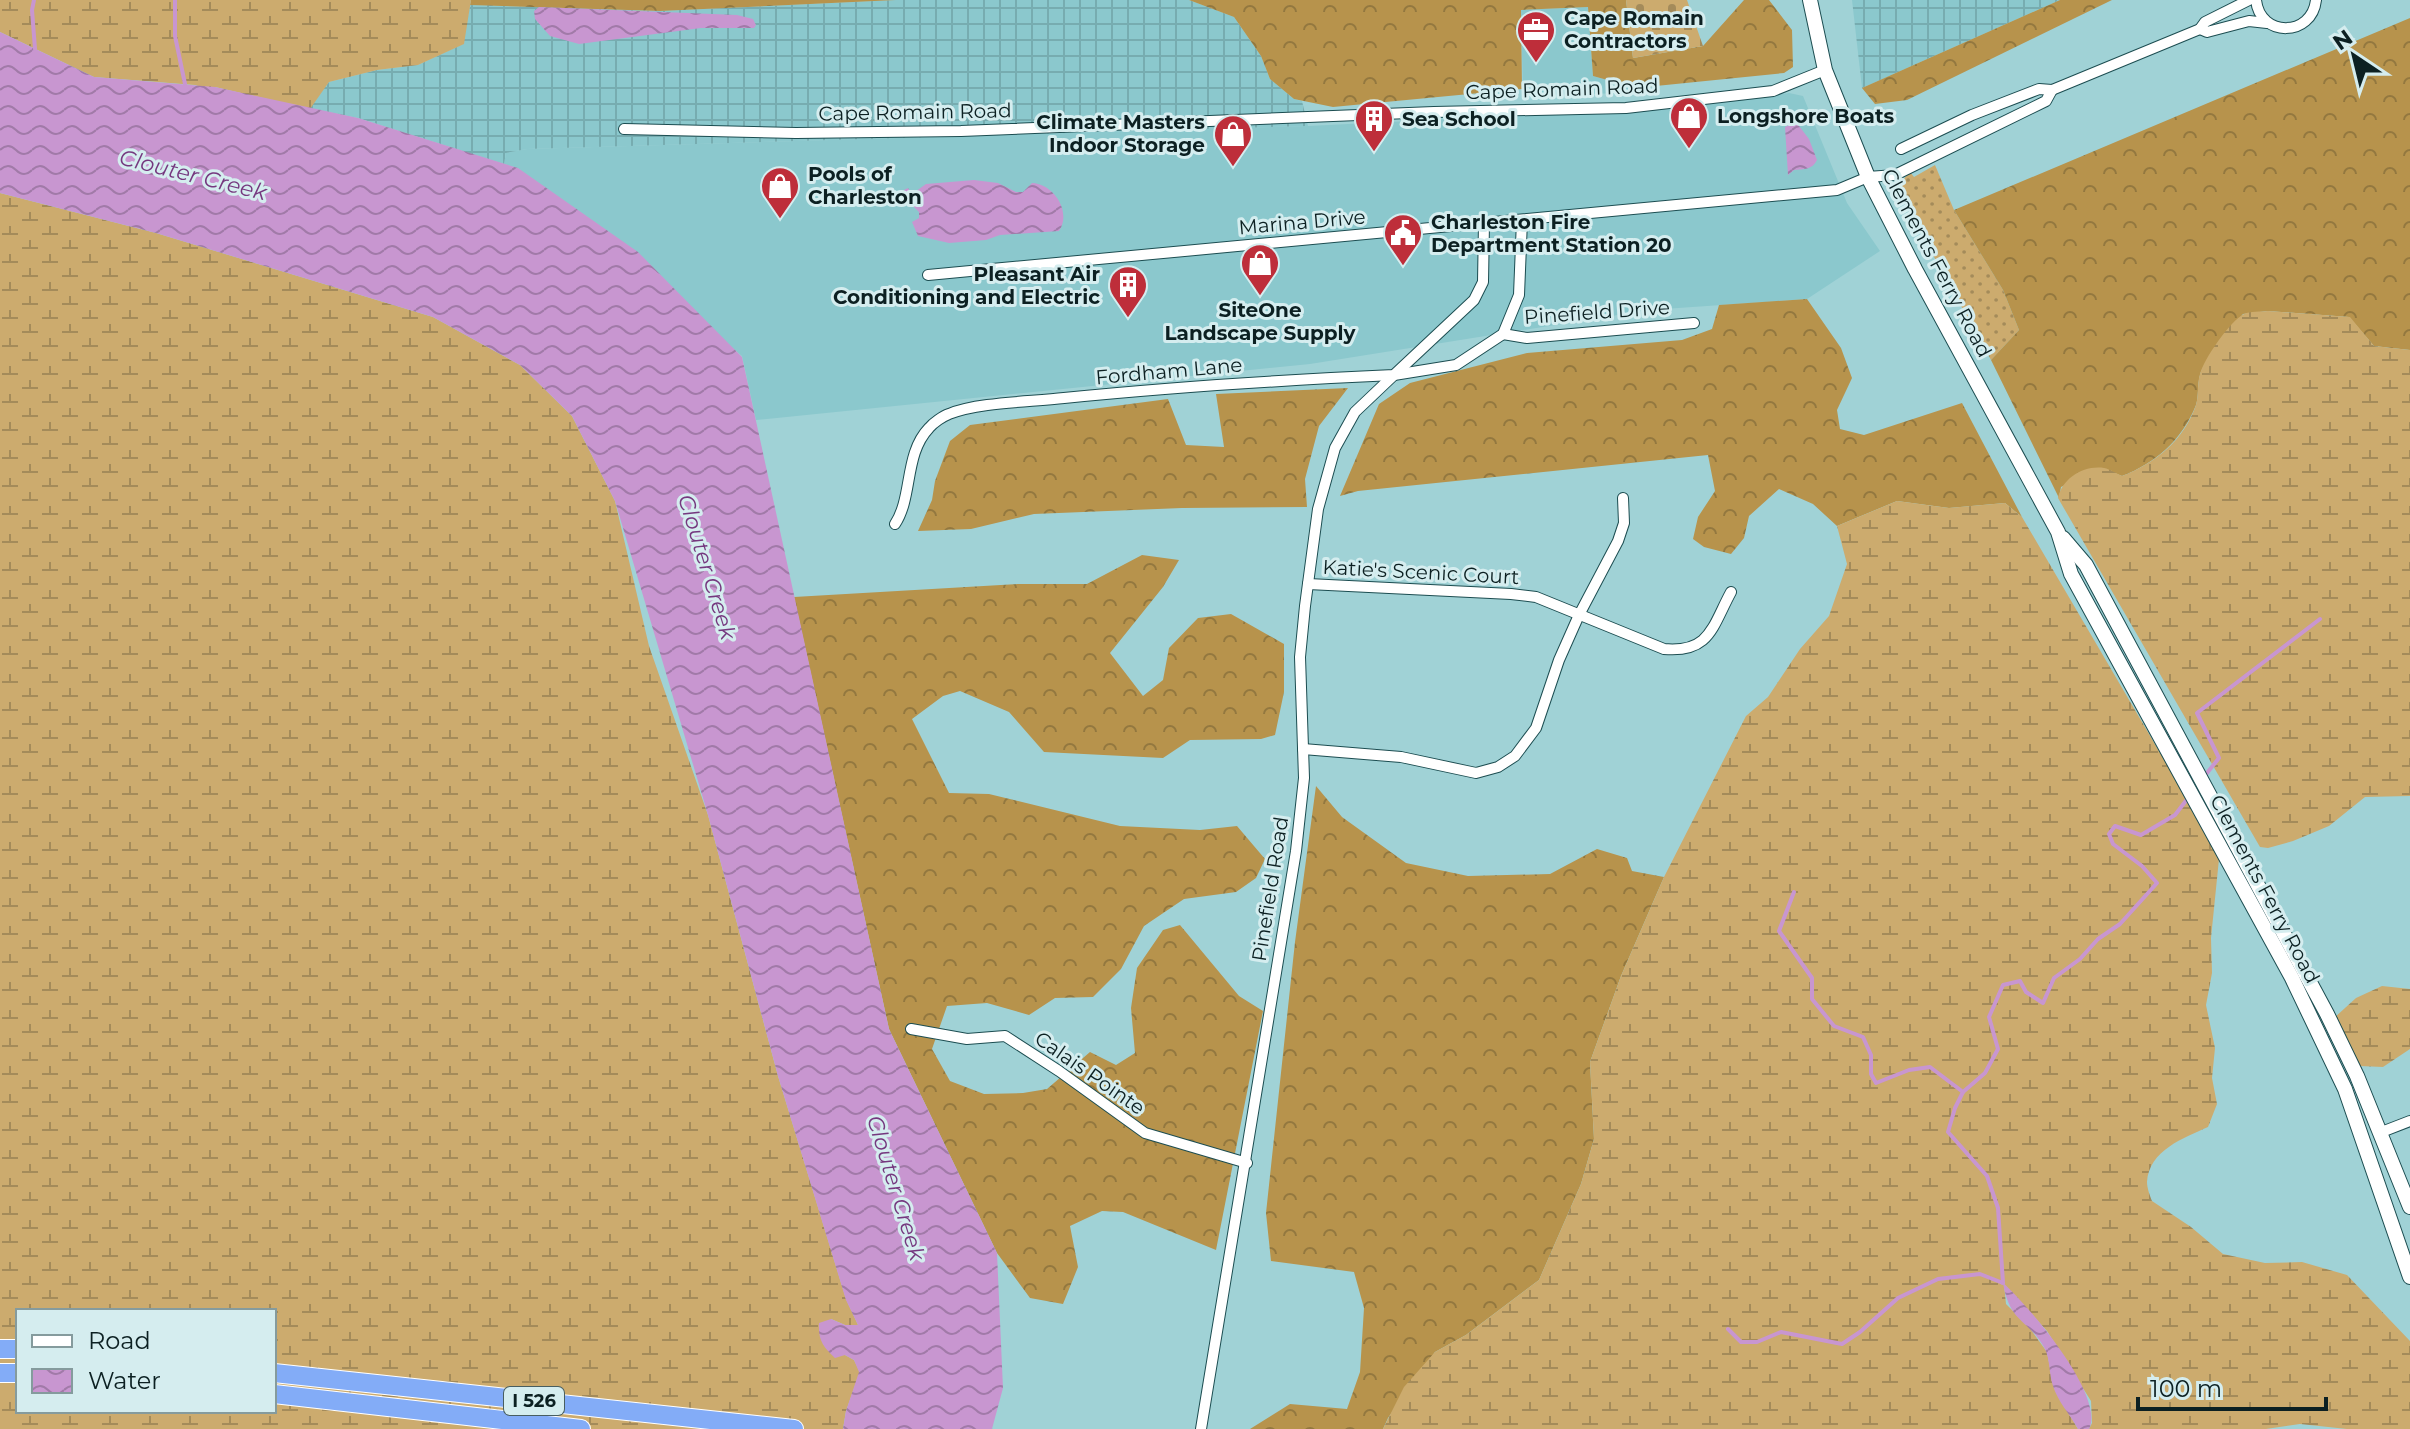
<svg xmlns="http://www.w3.org/2000/svg" width="2410" height="1429" font-family="Montserrat,sans-serif">
<defs>
<pattern id="industrial-grid" width="8" height="8" patternUnits="userSpaceOnUse" patternTransform="scale(2)"><rect width="8" height="8" fill="#8bc8cd"/><path d="M0 4h8M4 0v8" fill="none" stroke="#77acb0"/></pattern>
<pattern id="grass-dots" width="8" height="8" patternUnits="userSpaceOnUse" patternTransform="scale(2)"><rect width="8" height="8" fill="#ccab6e"/><path d="M2 2h.1M6 6h.1" fill="none" stroke="#a48b5a" stroke-width="1.8" stroke-linecap="round"/></pattern>
<pattern id="forest-crowns" width="20" height="18" patternUnits="userSpaceOnUse" patternTransform="scale(2)"><rect width="20" height="18" fill="#b7934c"/><path d="M2 6a3 3 0 1 1 6 0M12 15a3 3 0 1 1 6 0" fill="none" stroke="#93783f"/></pattern>
<pattern id="wetland-marsh" width="20" height="14" patternUnits="userSpaceOnUse" patternTransform="scale(2)"><rect width="20" height="14" fill="#ccab6e"/><path d="M1 5h8M5 5V1M11 12h8M15 12V8" fill="none" stroke="#a48b5a"/></pattern>
<pattern id="cemetery-stones" width="16" height="16" patternUnits="userSpaceOnUse" patternTransform="scale(2)"><rect width="16" height="16" fill="#ccab6e"/><path d="M2 7V4a2 2 0 0 1 4 0v3zM10 15v-3a2 2 0 0 1 4 0v3z" fill="#a48b5a"/></pattern>
<pattern id="water-waves" width="16" height="10" patternUnits="userSpaceOnUse" patternTransform="scale(2)"><rect width="16" height="10" fill="#c896d0"/><path d="M0 5q4-4 8 0t8 0" fill="none" stroke="#a17aa8"/></pattern>
</defs>
<rect width="100%" height="100%" fill="#a0d2d6"/>
<g fill="#8bc8cd">
<polygon points="1588,7 1593,76 1636,88 1632,93 1523,95 1521,10"/>
<polygon points="1789,93 1803,96 1847,203 1880,251 1807,299 1649,310 1310,364 756,420 742,356 518,168 504,164 506,153 527,149 1308,126 1690,107"/>
</g>
<g fill="url(#industrial-grid)">
<polygon points="896,0 1189,0 1234,17 1261,56 1270,79 1294,99 1302,101 1308,126 527,149 506,153 504,164 358,118 308,108 329,82 377,70 418,65 463,44 470,5 660,11"/>
<polygon points="1852,0 2060,0 1862,88"/>
</g>
<polygon fill="url(#grass-dots)" points="1935,165 1954,210 2003,290 2019,330 1991,360 1902,199 1902,181 1910,172 1914,177"/>
<g fill="url(#forest-crowns)">
<polygon points="471,0 896,0 660,11 470,5"/>
<polygon points="1189,0 1626,0 1633,58 1703,46 1744,0 1769,0 1792,30 1793,67 1784,73 1636,88 1593,76 1588,7 1521,10 1522,89 1333,107 1294,99 1270,79 1261,56 1234,17"/>
<polygon points="2060,0 2112,0 1907,100 1875,104 1862,88"/>
<path d="M2410 18V350L2374 346 2349 317 2268 311 2243 314C2233 328 2203 361 2200 375 2197 385 2199 396 2196 405 2182 440 2156 463 2122 476L2102 468 2061 487 2059 498 1991 360 2019 330 2003 290 1954 210Z"/>
<polygon points="1807,299 1841,348 1852,378 1837,410 1840,429 1864,435 1962,403 2022,517 2005,503 1949,508 1897,501 1837,526 1813,504 1779,489 1749,516 1744,538 1731,554 1704,547 1693,539 1698,517 1715,491 1708,455 1358,491 1340,496 1379,404 1410,383 1527,353 1682,340 1712,329 1719,305"/>
<polygon points="1348,388 1319,426 1305,479 1307,507 1182,508 1034,514 971,529 918,531 932,500 935,481 950,441 970,425 1168,399 1186,445 1224,447 1216,394"/>
<polygon points="1142,555 1179,560 1163,587 1110,653 1143,696 1163,680 1169,648 1198,618 1231,614 1284,644 1284,692 1275,735 1261,739 1190,740 1163,758 1044,752 1009,712 960,691 943,696 912,719 949,793 989,794 1120,826 1200,830 1237,826 1265,859 1256,878 1236,892 1184,899 1144,926 1121,969 1093,997 1055,998 1029,1015 987,1003 947,1006 932,1049 950,1081 984,1094 1023,1093 1047,1089 1090,1052 1116,1065 1135,1053 1131,1008 1137,968 1163,930 1180,925 1239,996 1263,1011 1216,1250 1123,1212 1102,1211 1070,1226 1078,1267 1063,1304 1030,1298 997,1253 889,1029 794,597 1018,584 1087,584"/>
<polygon points="1316,786 1342,817 1406,863 1468,876 1550,874 1597,849 1627,858 1632,871 1664,877 1621,976 1590,1062 1594,1139 1581,1184 1539,1280 1466,1335 1435,1352 1388,1418 1383,1429 1250,1429 1290,1404 1347,1409 1360,1372 1364,1308 1354,1272 1271,1261 1266,1213 1295,942"/>
</g>
<g fill="url(#wetland-marsh)" fill-rule="evenodd">
<polygon points="0,0 471,0 464,44 418,65 377,70 329,82 310,109 215,87 203,88 195,85 94,77 0,32"/>
<path d="M0 193 156 233 433 317 520 365 572 416 615 501 649 646 708 815 778 1076 846 1299 858 1325H845L831 1319 845 1355 854 1360 860 1372 846 1411 843 1429H0ZM18 1311H274V1411H18Z"/>
<path d="M2268 311 2350 317 2374 346 2410 350V796L2365 797 2329 826 2293 841 2268 848 2260 847 2058 498C2062 479 2083 465 2104 468 2110 469 2117 474 2122 476 2156 463 2184 440 2196 405 2199 395 2197 384 2200 374 2204 359 2230 321 2244 314 2250 311 2261 312 2268 311Z"/>
<path d="M1897 501 1949 508 2005 503 2022 517 2214 845 2219 859 2211 938 2212 973 2206 1005 2215 1048 2212 1078 2217 1104 2208 1127C2184 1138 2149 1150 2147 1182 2147 1188 2150 1196 2152 1201L2191 1227 2223 1254 2265 1263 2302 1262 2347 1275 2410 1341V1429H2347L2300 1424 2266 1429H2089L2092 1423 2091 1401 2047 1331 2004 1284 2006 1304 2029 1327 2047 1352 2054 1388 2078 1429H1383L1404 1387 1435 1352 1466 1335 1539 1280 1581 1184 1594 1139 1590 1062 1621 976 1664 877 1746 716 1768 697 1800 649 1829 616 1847 564 1837 526Z"/>
<polygon points="2382,986 2410,989 2410,1049 2383,1067 2359,1066 2334,1018 2356,998"/>
</g>
<polygon fill="url(#cemetery-stones)" points="1626,0 1687,0 1703,46 1633,58"/>
<g fill="url(#water-waves)">
<polygon points="539,7 737,15 753,19 756,25 754,28 701,28 579,44 550,36 535,19 534,11"/>
<path d="M0 32 94 77 215 87 358 118 518 168 638 252 742 357 889 1029 997 1253 1003 1388 992 1429H843L846 1411 859 1372 854 1360 845 1355 835 1358C823 1347 818 1340 819 1323L831 1319 845 1325H858L846 1300 778 1076 708 815 615 501 572 416 520 365 433 317 156 233 0 193Z"/>
<path d="M1796 122 1809 139 1817 160C1812 170 1804 169 1794 170L1788 175 1785 127Z"/>
<path d="M974 180 998 183 1016 192H1023L1032 183C1054 184 1072 212 1059 231L1000 235 986 240 949 243 918 236 912 222 919 218V212L908 201 904 190 908 188 912 194 926 184Z"/>
<path d="M2003 1283C2028 1305 2106 1396 2089 1429H2078C2070 1414 2058 1402 2053 1386 2049 1374 2050 1359 2045 1349 2028 1318 2010 1324 2003 1283Z"/>
</g>
<g fill="none" stroke-linecap="round" stroke-linejoin="round">
<g stroke="#c896d0" stroke-width="4">
<polyline points="34,0 32,10 35,49"/>
<polyline points="175,0 175,36 185,84"/>
<polyline points="2203,778 2219,758 2197,713 2320,619"/>
<polyline points="1794,892 1779,931 1812,978 1812,999 1834,1026 1863,1037 1871,1055 1871,1074 1876,1083 1909,1070 1930,1067 1963,1092"/>
<polyline points="2003,1283 1998,1208 1987,1176 1948,1132 1955,1108 1963,1092 1985,1073 1998,1049 1989,1017 2003,985 2020,981 2026,992 2043,1003 2054,978 2080,959 2098,939 2120,924 2157,883 2142,866 2113,844 2109,834 2115,826 2141,835 2175,815 2188,798"/>
<polyline points="1728,1329 1741,1342 1757,1342 1781,1332 1842,1344 1860,1332 1898,1298 1938,1279 1980,1274 2003,1283"/>
</g>
<defs>
<g id="street">
<path d="M2256 0C2260 38 2312 37 2316 0"/>
<polyline points="2200,29 2207,32 2249,21 2267,23"/>
<polyline points="624,129 796,133 961,131 1434,112 1626,108 1773,91 1825,70"/>
<polyline points="1901,149 1972,115 2039,89 2052,90 2200,29 2205,22 2249,0"/>
<polyline points="928,275 1837,190 1868,177 1895,175 2046,101 2052,90"/>
<polyline points="1503,334 1527,338 1694,323"/>
<path d="M895 524C913 497 904 454 929 428 933 423 943 416 949 414 978 402 1031 402 1064 398 1174 387 1284 380 1394 375L1474 300 1483 282 1484 223"/>
<path d="M1308 584 1511 594 1536 597 1664 649C1710 653 1712 627 1731 592"/>
<polyline points="1303,749 1401,757 1476,773 1498,767 1515,756 1536,728 1559,660 1579,615 1618,541 1624,523 1623,498"/>
<polyline points="911,1029 967,1039 1005,1036 1059,1071 1145,1133 1247,1163"/>
<polyline points="2379,1133 2410,1121"/>
<polyline points="1201,1429 1296,851 1304,778 1300,657 1305,606 1318,509 1335,448 1355,412 1394,375 1456,365 1503,334 1519,295 1522,220"/>
</g>
<g id="secondary">
<polyline points="1810,0 1825,70 1868,177 1915,269 2058,532 2071,574 2292,978 2345,1089 2410,1277"/>
<polyline points="2063,538 2086,565 2327,1014 2357,1076 2410,1207"/>
</g>
<g id="highway">
<polyline points="0,1349 18,1349"/>
<polyline points="0,1373 18,1373"/>
<polyline points="274,1373 794,1429"/>
<polyline points="274,1394 581,1429"/>
</g>
</defs>
<use href="#street" stroke="#1c4d51" stroke-width="12"/>
<use href="#secondary" stroke="#1c4d51" stroke-width="16"/>
<use href="#highway" stroke="#fff" stroke-width="20"/>
<use href="#street" stroke="#fff" stroke-width="10"/>
<use href="#secondary" stroke="#fff" stroke-width="14"/>
<use href="#highway" stroke="#83acf7" stroke-width="18"/>
</g>
<defs>
<symbol id="office-pin" viewBox="-11 -11 22 30"><path d="M0 17L-7.5 6A9.5 9.5 0 1 1 7.5 6Z" fill="#be2e3a" stroke="#d5edef"/><path d="M-6-3h4V-5.5h4V-3h4V5H-6ZM-1-4.5V-3h2v-1.5ZM-6 0V1H6V0Z" fill="#fff"/></symbol>
<symbol id="shop-pin" viewBox="-11 -11 22 30"><path d="M0 17L-7.5 6A9.5 9.5 0 1 1 7.5 6Z" fill="#be2e3a" stroke="#d5edef"/><path d="M-5-2.5h2.3a2.7 3.5 0 0 1 5.4 0H5L5.5 6h-11ZM-1.5-2.5h3a1.5 2.3 0 0 0-3 0Z" fill="#fff"/></symbol>
<symbol id="building-pin" viewBox="-11 -11 22 30"><path d="M0 17L-7.5 6A9.5 9.5 0 1 1 7.5 6Z" fill="#be2e3a" stroke="#d5edef"/><path d="M-4-6H4V6H1V3H-1V6H-4ZM-2.5-4.3h1.7v1.8h-1.7ZM.8-4.3h1.7v1.8H.8ZM-2.5-1h1.7V.8h-1.7ZM.8-1h1.7V.8H.8Z" fill="#fff"/></symbol>
<symbol id="civic-pin" viewBox="-11 -11 22 30"><path d="M0 17L-7.5 6A9.5 9.5 0 1 1 7.5 6Z" fill="#be2e3a" stroke="#d5edef"/><path d="M-.6-6.5H3V-4.5H.6V-3L4-1V1h2V6H-6V1h2V-1L-.6-3ZM-1.2 2.5V6h2.4V2.5Z" fill="#fff"/></symbol>
</defs>
<g fill-rule="evenodd">
<use href="#office-pin" x="1514" y="8" width="44" height="60"/>
<use href="#shop-pin" x="1667" y="94" width="44" height="60"/>
<use href="#building-pin" x="1352" y="97" width="44" height="60"/>
<use href="#shop-pin" x="1211" y="112" width="44" height="60"/>
<use href="#shop-pin" x="758" y="164" width="44" height="60"/>
<use href="#civic-pin" x="1381" y="211" width="44" height="60"/>
<use href="#shop-pin" x="1238" y="241" width="44" height="60"/>
<use href="#building-pin" x="1106" y="263" width="44" height="60"/>
</g>
<g text-anchor="middle" dominant-baseline="central" stroke-width="6" stroke-linejoin="round" paint-order="stroke">
<rect fill="#d5edef" stroke="#485e60" stroke-width="2" x="504" y="1387" width="60" height="28" rx="6"/>
<g font-size="18" font-weight="bold" fill="#0c2022">
<text x="534" y="1401">I 526</text>
</g>
<g font-size="20" font-weight="bold" fill="#0c2022" stroke="#d5edef" text-anchor="start">
<text x="1564" y="18">Cape Romain<tspan x="1564" dy="23">Contractors</tspan></text>
<text x="1717" y="116">Longshore Boats</text>
<text x="1402" y="119">Sea School</text>
<text x="1205" y="122" text-anchor="end">Climate Masters<tspan x="1205" dy="23">Indoor Storage</tspan></text>
<text x="808" y="174">Pools of<tspan x="808" dy="23">Charleston</tspan></text>
<text x="1431" y="222">Charleston Fire<tspan x="1431" dy="23">Department Station 20</tspan></text>
<text x="1100" y="274" text-anchor="end">Pleasant Air<tspan x="1100" dy="23">Conditioning and Electric</tspan></text>
<text x="1260" y="310" text-anchor="middle">SiteOne<tspan x="1260" dy="23">Landscape Supply</tspan></text>
</g>
<g font-size="20" fill="#0c2022" stroke="#d5edef">
<text transform="translate(1562 89) rotate(-2)">Cape Romain Road</text>
<text transform="translate(915 112) rotate(-1)">Cape Romain Road</text>
<text transform="translate(1302 222) rotate(-5)">Marina Drive</text>
<text transform="translate(1937 263) rotate(62)">Clements Ferry Road</text>
<text transform="translate(1597 312) rotate(-4)">Pinefield Drive</text>
<text transform="translate(1169 371) rotate(-5)">Fordham Lane</text>
<text transform="translate(1421 572) rotate(3)">Katie's Scenic Court</text>
<text transform="translate(1270 889) rotate(-81)">Pinefield Road</text>
<text transform="translate(2265 889) rotate(62)">Clements Ferry Road</text>
<text transform="translate(1090 1073) rotate(35)">Calais Pointe</text>
</g>
<g font-size="22" font-style="italic" fill="#75387f" stroke="#d5edef">
<text transform="translate(193 175) rotate(14)">Clouter Creek</text>
<text transform="translate(707 567) rotate(73)">Clouter Creek</text>
<text transform="translate(896 1188) rotate(73)">Clouter Creek</text>
</g>
</g>
<rect x="16" y="1309" width="260" height="104" fill="#d5edef" stroke="#859b9d" stroke-width="2"/>
<rect x="32" y="1335" width="40" height="12" fill="#ffffff" stroke="#859b9d" stroke-width="2"/>
<text x="88" y="1349" font-size="24" fill="#0c2022">Road</text>
<rect x="32" y="1369" width="40" height="24" fill="url(#water-waves)" stroke="#859b9d" stroke-width="2"/>
<text x="88" y="1389" font-size="24" fill="#0c2022">Water</text>
<g transform="translate(2354 56) rotate(325)" stroke="#d5edef" stroke-width="6" paint-order="stroke">
<path d="M0-6L14 30L0 20L-14 30Z" fill="#0c2022"/>
<text y="-12" font-size="22" font-weight="bold" text-anchor="middle" fill="#0c2022">N</text>
</g>
<path d="M2138 1397v12h188v-12" fill="none" stroke="#0c2022" stroke-width="4"/>
<text x="2150" y="1397" font-size="24" fill="#0c2022" stroke="#d5edef" stroke-width="6" paint-order="stroke">100 m</text>
</svg>
